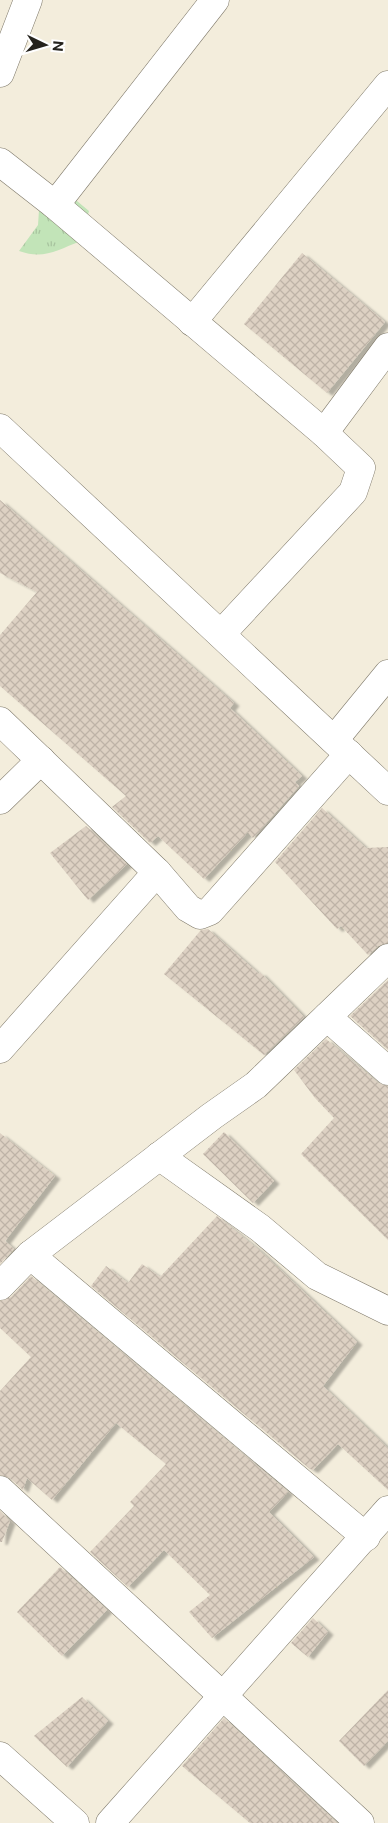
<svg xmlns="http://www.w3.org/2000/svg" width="388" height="1823" font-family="'Public Sans',sans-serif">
<defs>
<pattern id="grass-tufts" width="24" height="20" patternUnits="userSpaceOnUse" patternTransform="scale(1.25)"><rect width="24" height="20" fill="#c2e4b8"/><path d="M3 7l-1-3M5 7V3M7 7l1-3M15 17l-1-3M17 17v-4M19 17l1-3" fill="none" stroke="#a7c39e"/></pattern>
<pattern id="building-cross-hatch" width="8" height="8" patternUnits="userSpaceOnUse" patternTransform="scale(1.25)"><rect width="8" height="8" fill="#ddd1c3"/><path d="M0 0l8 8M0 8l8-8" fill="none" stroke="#beb3a7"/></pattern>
<filter id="shadow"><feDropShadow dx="5.5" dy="3" stdDeviation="1" flood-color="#0004"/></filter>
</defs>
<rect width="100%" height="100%" fill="#f3eddc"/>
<path fill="url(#grass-tufts)" d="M71 196 89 211 81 241C57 250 44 260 19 251L38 225 39 210Z"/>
<g fill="url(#building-cross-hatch)" filter="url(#shadow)">
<polygon points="302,253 385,322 327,393 244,324"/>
<polygon points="0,500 234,703 230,708 302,776 295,782 299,786 253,838 248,832 204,879 158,836 150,843 112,807 126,796 0,686 0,635 37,592 0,573"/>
<polygon points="322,808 366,848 388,847 388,943 378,946 368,955 341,926 337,929 275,862"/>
<polygon points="86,826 127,864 88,900 50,853"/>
<polygon points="208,929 259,974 260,972 304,1017 264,1055 164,974 201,930"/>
<polygon points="388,980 388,1050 350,1016"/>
<polygon points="326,1039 378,1083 388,1086 388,1240 301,1154 334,1118 315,1098 294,1070"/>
<polygon points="224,1132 274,1181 253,1203 203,1154"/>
<polygon points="0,1133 55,1176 5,1241 14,1249 0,1264"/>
<polygon points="217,1216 258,1249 357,1342 323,1386 388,1448 388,1490 338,1444 313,1470 310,1469 91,1286 106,1266 128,1283 142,1264 160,1277"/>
<polygon points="31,1276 288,1492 269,1512 314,1557 212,1638 189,1612 210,1595 164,1550 128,1587 90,1552 134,1506 130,1502 166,1464 116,1423 52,1500 27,1478 23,1490 10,1478 0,1475 0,1391 31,1357 0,1328 0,1301 11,1297"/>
<polygon points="0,1511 10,1521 2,1542 0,1542"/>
<polygon points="60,1567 107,1610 62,1656 17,1612"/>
<polygon points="313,1618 328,1632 308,1657 291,1643"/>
<polygon points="388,1690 388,1741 364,1766 339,1741"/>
<polygon points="82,1697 108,1721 67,1767 34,1736"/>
<polygon points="224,1718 337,1823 250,1823 182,1766"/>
</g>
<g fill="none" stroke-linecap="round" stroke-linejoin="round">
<defs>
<g id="street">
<polyline points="0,73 28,0"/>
<polyline points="0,162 55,205 324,433 361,468 353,492 221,634"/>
<polyline points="55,205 215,0"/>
<polyline points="192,322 388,85"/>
<polyline points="0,428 388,791"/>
<polyline points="324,433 388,347"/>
<polyline points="0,721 157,872 188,908 200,915 210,911 349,754"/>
<polyline points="334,740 388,674"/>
<polyline points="0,800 41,760"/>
<polyline points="327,1017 388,1071"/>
<polyline points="0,1049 157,872"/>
<polyline points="159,1156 260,1228 317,1276 388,1311"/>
<polyline points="30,1255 366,1537"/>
<polyline points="0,1286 30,1255 212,1116 256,1085 388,958"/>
<polyline points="0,1490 360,1823"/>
<polyline points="0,1756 75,1823"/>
<polyline points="110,1823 388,1510"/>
</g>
</defs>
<use href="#street" stroke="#7f796a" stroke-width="29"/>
<use href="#street" stroke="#fff" stroke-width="28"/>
</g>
<g transform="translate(45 45) rotate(95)" stroke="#ffffff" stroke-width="4" paint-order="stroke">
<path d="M0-4L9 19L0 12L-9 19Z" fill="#25231d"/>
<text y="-8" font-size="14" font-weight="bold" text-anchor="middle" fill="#25231d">N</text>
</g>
</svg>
